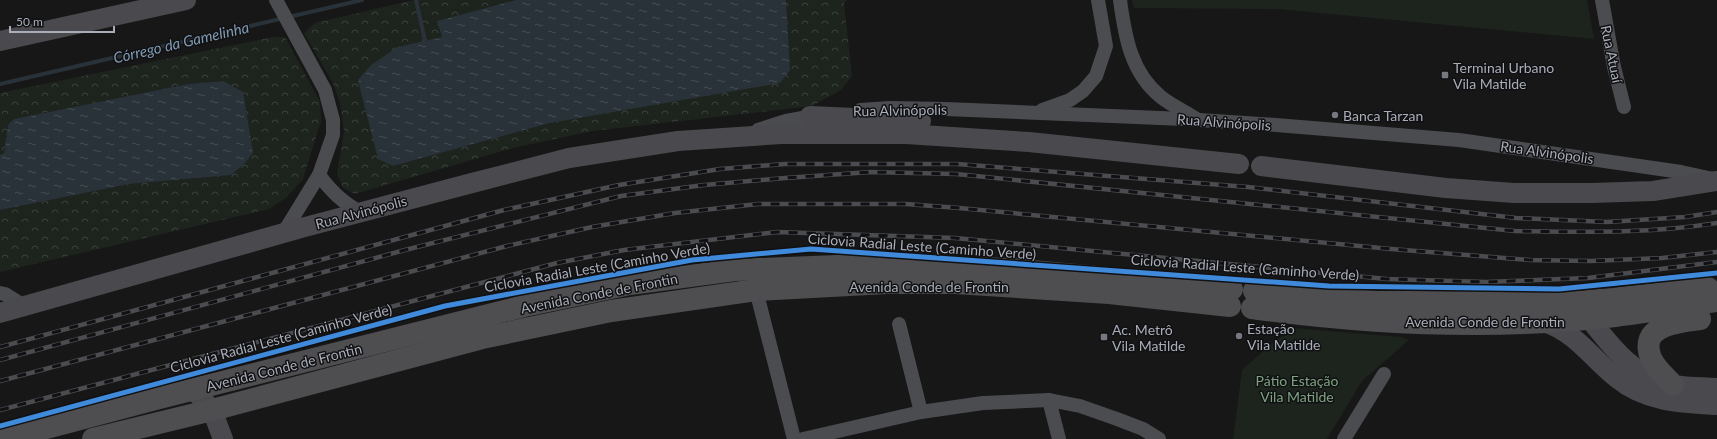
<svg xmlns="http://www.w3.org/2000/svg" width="1717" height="439" font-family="Lato,sans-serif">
<defs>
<pattern id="forest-crowns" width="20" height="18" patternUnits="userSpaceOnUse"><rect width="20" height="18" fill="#1d241e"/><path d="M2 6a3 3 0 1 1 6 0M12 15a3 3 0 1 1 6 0" fill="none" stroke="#3b413d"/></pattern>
<pattern id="water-ripples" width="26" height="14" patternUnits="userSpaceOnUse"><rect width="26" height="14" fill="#2a3239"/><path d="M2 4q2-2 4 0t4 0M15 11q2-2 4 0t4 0" fill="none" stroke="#464d54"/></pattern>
</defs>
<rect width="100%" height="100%" fill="#171717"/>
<g fill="url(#forest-crowns)">
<polygon points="414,0 516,0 437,21 442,37 425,41 393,166 550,123 790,70 786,0 847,0 844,3 852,76 841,90 812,106 592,131 513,148 355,194 343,188 337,173 344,132 340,103 333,83 304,33 315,23"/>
<polygon points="273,37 285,37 320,102 321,121 303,179 287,197 269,209 0,272 0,210 129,184 230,175 223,81 188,84 14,119 8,126 4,153 0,155 0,93"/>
</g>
<g fill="#1d241e">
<polygon points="1132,0 1587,0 1594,39 1278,9 1134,8"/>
<polygon points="1293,328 1401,337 1409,340 1362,381 1327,439 1233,439 1242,370 1268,347"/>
</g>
<g fill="url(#water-ripples)">
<polygon points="516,0 786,0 790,70 780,83 550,123 393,166 378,159 358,80 371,65 398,47 442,37 437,21"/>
<polygon points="223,81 243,92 253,153 243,165 231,175 129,184 0,210 0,155 4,153 8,125 14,119 188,84"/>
</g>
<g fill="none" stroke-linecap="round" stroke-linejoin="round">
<g stroke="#2a3239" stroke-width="4">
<polyline points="416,0 425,41"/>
<polyline points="0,84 362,0"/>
</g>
<g stroke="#4b4c50" stroke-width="14">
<polyline points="276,0 325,90 333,120 333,135 319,175 284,232"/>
<path d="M1120 0C1125 37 1131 73 1161 97 1171 105 1184 111 1195 118"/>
<polyline points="1602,0 1614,67 1624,107"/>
<polyline points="860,110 890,108 946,109 1184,119 1276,125 1459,140 1681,172 1713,179"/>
<polyline points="1042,110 1070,100 1083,91 1096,76 1106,46 1098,0"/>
<polyline points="758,130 786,121 819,115"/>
<path d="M319 175C331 191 342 202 360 212"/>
<polyline points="756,290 794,439"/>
<polyline points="0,293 5,294 24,306"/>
<polyline points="899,324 921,412"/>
<polyline points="1049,400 1059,439"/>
<polyline points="803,439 921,412 983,403 1049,400 1080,406 1117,419 1143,429 1159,439"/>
<polyline points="1344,439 1384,374"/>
</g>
<g stroke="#4a4a4e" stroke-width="20">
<polyline points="0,41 186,0"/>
<polyline points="810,116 921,121"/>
<polyline points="1261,166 1446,188 1514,193 1592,193 1653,191 1717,181"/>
<path d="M1580 307C1606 339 1631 378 1674 385 1688 387 1703 387 1717 388"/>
<polyline points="0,313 305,227 472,183 569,158 678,141 781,134 906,134 1029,142 1239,164"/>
<path d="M1544 322C1577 333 1592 359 1618 379 1646 402 1683 403 1717 405"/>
<polyline points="193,389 212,410 223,439"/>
</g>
<g stroke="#4e4e51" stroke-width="22">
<polyline points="1254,291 1377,302 1576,302 1613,299 1708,288"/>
<path d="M1252 308C1369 324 1497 330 1615 316 1649 312 1683 306 1717 301"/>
<path d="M1673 385C1666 377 1655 368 1651 358 1638 325 1678 322 1700 319"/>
<polyline points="5,439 159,398 524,306 630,284 735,270 862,265 1011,269 1232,289"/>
<polyline points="93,439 212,410 482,338 611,311 756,290 887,283 955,283 1109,293 1230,306"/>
</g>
<defs>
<g id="rail">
<polyline points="0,347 504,210 619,185 720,169 785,164 957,164 1248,187 1516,218 1607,222 1685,217 1717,212"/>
<path d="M0 360 405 250 621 196 704 185 785 178 871 172 956 174 1515 231C1583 232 1649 234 1717 223"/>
<polyline points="0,381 507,246 592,227 675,213 758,204 906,204 959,208 1391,249 1530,260 1591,261 1662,258 1717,252"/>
<polyline points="0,410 557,263 624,250 777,232 955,238 1387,279 1486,282 1588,278 1717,262"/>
</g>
</defs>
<use href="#rail" stroke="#4b4c4f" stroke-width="4.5"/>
<use href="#rail" stroke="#111113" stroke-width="3" stroke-dasharray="9" stroke-linecap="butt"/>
<defs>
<polyline id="cycleway" points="0,426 445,306 692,260 811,249 1329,286 1559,289 1717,273"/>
</defs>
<use href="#cycleway" stroke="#111113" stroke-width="8"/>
<use href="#cycleway" stroke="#408adc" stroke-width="5"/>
</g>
<g fill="#757880" stroke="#111113" stroke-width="1.5">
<rect x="1441" y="71" width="8" height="8" rx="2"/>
<circle cx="1335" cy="115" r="4"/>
<circle cx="1239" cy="336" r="4"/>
<rect x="1100" y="333" width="8" height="8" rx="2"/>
</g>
<g text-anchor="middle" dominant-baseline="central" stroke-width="3" stroke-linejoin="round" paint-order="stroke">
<g font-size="14" fill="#a8adb8" stroke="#111113">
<text transform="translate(1612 54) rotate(78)">Rua Atuaí</text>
<text transform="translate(900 110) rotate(-1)">Rua Alvinópolis</text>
<text transform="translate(1224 122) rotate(4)">Rua Alvinópolis</text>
<text transform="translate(1547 152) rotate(8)">Rua Alvinópolis</text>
<text transform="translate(361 212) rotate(-15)">Rua Alvinópolis</text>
<text transform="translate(922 246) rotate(4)">Ciclovia Radial Leste (Caminho Verde)</text>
<text transform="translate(597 267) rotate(-10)">Ciclovia Radial Leste (Caminho Verde)</text>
<text transform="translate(1245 267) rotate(4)">Ciclovia Radial Leste (Caminho Verde)</text>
<text x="929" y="286">Avenida Conde de Frontin</text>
<text transform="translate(599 293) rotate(-11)">Avenida Conde de Frontin</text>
<text x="1485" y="321">Avenida Conde de Frontin</text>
<text transform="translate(281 338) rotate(-15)">Ciclovia Radial Leste (Caminho Verde)</text>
<text transform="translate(284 367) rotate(-14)">Avenida Conde de Frontin</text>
</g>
<g font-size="14" fill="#a8adb8" stroke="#111113" text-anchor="start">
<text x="1453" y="67">Terminal Urbano<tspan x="1453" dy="16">Vila Matilde</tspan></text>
<text x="1343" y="115">Banca Tarzan</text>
<text x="1247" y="328">Estação<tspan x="1247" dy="16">Vila Matilde</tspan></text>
<text x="1112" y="329">Ac. Metrô<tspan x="1112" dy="16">Vila Matilde</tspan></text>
</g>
<g font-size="14" fill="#7fa381" stroke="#111113">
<text x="1297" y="380">Pátio Estação<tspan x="1297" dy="16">Vila Matilde</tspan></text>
</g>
<g font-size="15" font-style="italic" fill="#7f9bb3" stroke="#111113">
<text transform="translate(181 42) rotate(-13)">Córrego da Gamelinha</text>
</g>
</g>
<path d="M10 26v6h104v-6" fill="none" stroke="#a8adb8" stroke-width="2"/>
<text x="16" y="26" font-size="12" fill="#a8adb8" stroke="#111113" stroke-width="3" paint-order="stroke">50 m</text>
</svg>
